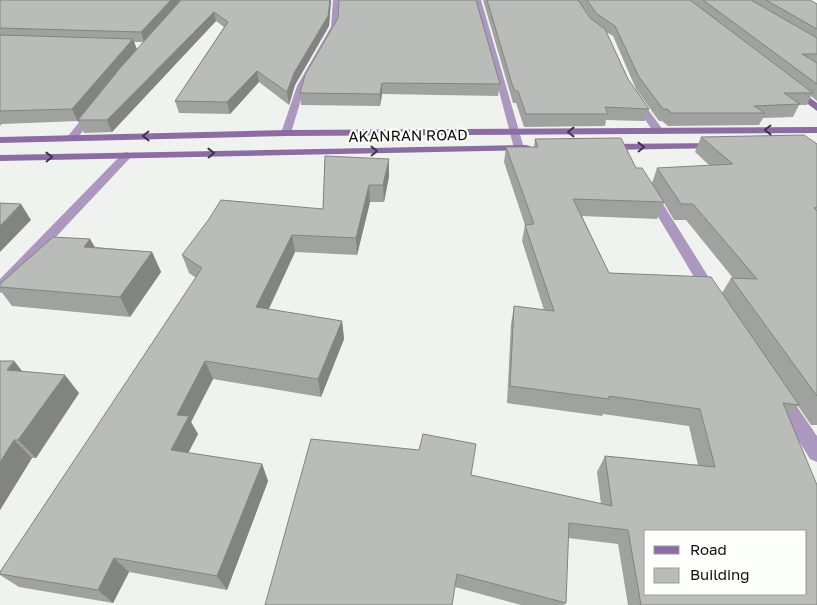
<svg xmlns="http://www.w3.org/2000/svg" width="817" height="605" font-family="'Golos Text',sans-serif">
<rect width="100%" height="100%" fill="#eff2ef"/>
<g fill="none" stroke-linecap="round" stroke-linejoin="round">
<g fill="#ac98be" fill-rule="evenodd">
<polygon points="333,0 339,0 337,27 305,86 291,133 286,136 282,135 281,133 297,86 331,27"/>
<polygon points="475,0 481,0 524,148 523,150 519,151 514,148"/>
<polygon points="636,96 639,97 663,130 663,134 655,134 631,99"/>
<polygon points="92,109 97,112 76,140 68,140 68,136 89,110"/>
<polygon points="127,152 132,155 131,157 5,291 0,293 0,279 123,153"/>
<polygon points="650,189 656,193 716,289 718,293 716,297 706,297 644,193"/>
<polygon points="781,390 787,392 817,436 817,462 810,459 772,397 775,392"/>
</g>
<g fill="#8b6da3" fill-rule="evenodd">
<polygon points="794,86 817,103 817,111 791,91 790,89"/>
<polygon points="817,127 817,133 286,136 0,143 0,137 286,130"/>
<polygon points="718,143 723,146 722,148 606,150 601,147 606,144"/>
<polygon points="526,145 530,146 531,148 530,150 0,161 0,155"/>
</g>
</g>
<g fill="#9fa29f" fill-rule="evenodd">
<path d="M0 0H331L329 26 295 85 289 105 259 82 230 114 179 113 175 101 224 27 216 21 112 132 84 133 78 121 2 124 0 126ZM134 42H143L137 49Z"/>
<polygon points="483,0 578,0 590,18 591,19 578,0 810,0 817,4 817,101 811,96 807,105 799,105 793,117 763,118 759,125 668,126 662,121 659,121 636,89 613,36 606,32 628,79 649,109 645,121 606,120 605,126 524,127 516,103 513,103 511,96"/>
<polygon points="338,18 500,84 498,96 382,94 380,106 301,105 300,93"/>
<path d="M701 137 817 144V425H811L798 406 788 416 817 605H628L618 544 568 538 566 603 564 605H521L455 587 471 475 601 504 597 472 605 456 698 465 689 426 603 414 602 416 507 403 511 324 514 306 544 310 522 241 525 225 504 162 506 147H534L535 139 636 168 652 183 657 168 710 166 695 152ZM664 203 674 220H686L733 278H731L722 293 609 273 582 216 657 219Z"/>
<polygon points="325,156 389,176 384,202 370,202 357,255 295,252 269,309 342,321 344,339 321,397 213,379 191,422 198,434 188,453 262,464 268,481 227,590 129,572 113,603 19,587 0,575 0,572 196,278 189,273 182,255 323,209"/>
<polygon points="90,239 95,247 152,252 161,272 130,317 12,306 0,290 0,284"/>
<polygon points="14,361 22,371 79,393 36,458 32,458 0,510"/>
</g>
<g fill="#828482">
<polygon points="171,0 182,0 144,42 141,32"/>
<polygon points="330,0 331,0 329,26 295,85 289,105 287,92 294,73"/>
<polygon points="214,12 216,21 112,132 107,120"/>
<polygon points="133,39 137,50 78,122 72,109"/>
<polygon points="257,71 259,82 230,114 227,102"/>
<polygon points="382,83 382,94 380,106 380,94"/>
<polygon points="389,159 389,176 384,202 383,185"/>
<polygon points="369,185 370,202 357,255 356,238"/>
<polygon points="21,204 31,220 0,252 0,226"/>
<polygon points="292,235 295,252 261,325 256,307"/>
<polygon points="90,239 101,259 84,247"/>
<polygon points="152,252 161,272 130,317 120,297"/>
<polygon points="342,321 344,339 321,397 318,379"/>
<polygon points="14,361 29,380 7,370"/>
<polygon points="205,361 213,379 191,422 198,434 181,467 171,450 177,415"/>
<polygon points="65,375 79,393 36,458 18,440"/>
<polygon points="14,440 32,458 0,510 0,462"/>
<polygon points="262,464 268,481 227,590 217,576"/>
<polygon points="114,558 129,572 113,603 98,590"/>
</g>
<g fill="#b9bcb9" stroke="#828482" fill-rule="evenodd">
<polygon points="0,0 171,0 141,32 0,28"/>
<polygon points="181,0 330,0 328,16 294,73 287,92 257,71 227,102 175,101 228,22 214,12 107,120 78,120 121,67"/>
<polygon points="339,0 476,0 500,84 382,83 380,94 300,93 305,75 338,18"/>
<polygon points="487,0 578,0 590,18 605,29 628,79 649,109 605,107 608,114 526,114 518,91 515,91 512,84"/>
<polygon points="587,0 690,0 813,93 784,93 800,104 754,106 765,113 672,113 667,109 663,109 639,77 615,26 597,14"/>
<polygon points="703,0 751,0 817,38 817,54 802,54 817,63 817,84"/>
<polygon points="766,0 810,0 817,4 817,29"/>
<polygon points="0,35 133,39 72,109 0,111"/>
<polygon points="804,135 817,144 817,207 814,208 817,211 817,396 731,278 757,279 693,204 681,204 657,168 733,164 701,137"/>
<path d="M621 138 636 168H642L664 202 573 199 609 273 711 277 799 405 783 403 817 485V605H641L628 530 569 523 566 603 457 574 452 605H265L311 439 419 450 423 434 476 444 471 475 612 506 605 456 715 467 700 409 609 396V399L510 386 514 306 554 311 525 225 534 224 506 147H538L535 139ZM646 531H806V594H646Z"/>
<polygon points="325,156 389,159 383,185 369,185 356,238 292,235 256,307 342,321 318,379 205,361 177,415 189,416 171,450 262,464 217,576 114,558 98,590 0,574 0,572 202,268 182,255 209,219 221,200 323,209"/>
<polygon points="0,203 21,204 0,226"/>
<polygon points="53,237 90,239 84,247 152,252 120,297 0,287 0,284"/>
<polygon points="0,361 14,361 7,370 65,375 18,440 14,440 0,462"/>
</g>
<defs><path id="oneway-chevron" d="M-2-3.5L2.5 0L-2 3.5" fill="none" stroke-width="1.6" stroke-linecap="round" stroke-linejoin="round" transform="scale(1.25)"/></defs>
<g stroke="#3f3348">
<use href="#oneway-chevron" transform="translate(768 130) rotate(179)"/>
<use href="#oneway-chevron" transform="translate(571 132) rotate(180)"/>
<use href="#oneway-chevron" transform="translate(146 136) rotate(179)"/>
<use href="#oneway-chevron" transform="translate(641 147) rotate(-1)"/>
<use href="#oneway-chevron" transform="translate(374 151) rotate(-1)"/>
<use href="#oneway-chevron" transform="translate(211 153) rotate(-1)"/>
<use href="#oneway-chevron" transform="translate(49 157) rotate(-1)"/>
</g>
<g text-anchor="middle" dominant-baseline="central" stroke-width="4.5" stroke-linejoin="round" paint-order="stroke">
<g font-size="15" fill="#0c0d0c" stroke="#fdfffc">
<text transform="translate(408 135) rotate(-1)">AKANRAN ROAD</text>
</g>
</g>
<rect x="644" y="530" width="162" height="65" fill="#fdfffc" stroke="#9d9e9c"/>
<rect x="654" y="546" width="25" height="8" fill="#8b6da3" stroke="#9d9e9c"/>
<text x="690" y="555" font-size="15" fill="#0c0d0c">Road</text>
<rect x="654" y="568" width="25" height="15" fill="#b9bcb9" stroke="#9d9e9c"/>
<text x="690" y="580" font-size="15" fill="#0c0d0c">Building</text>
</svg>
